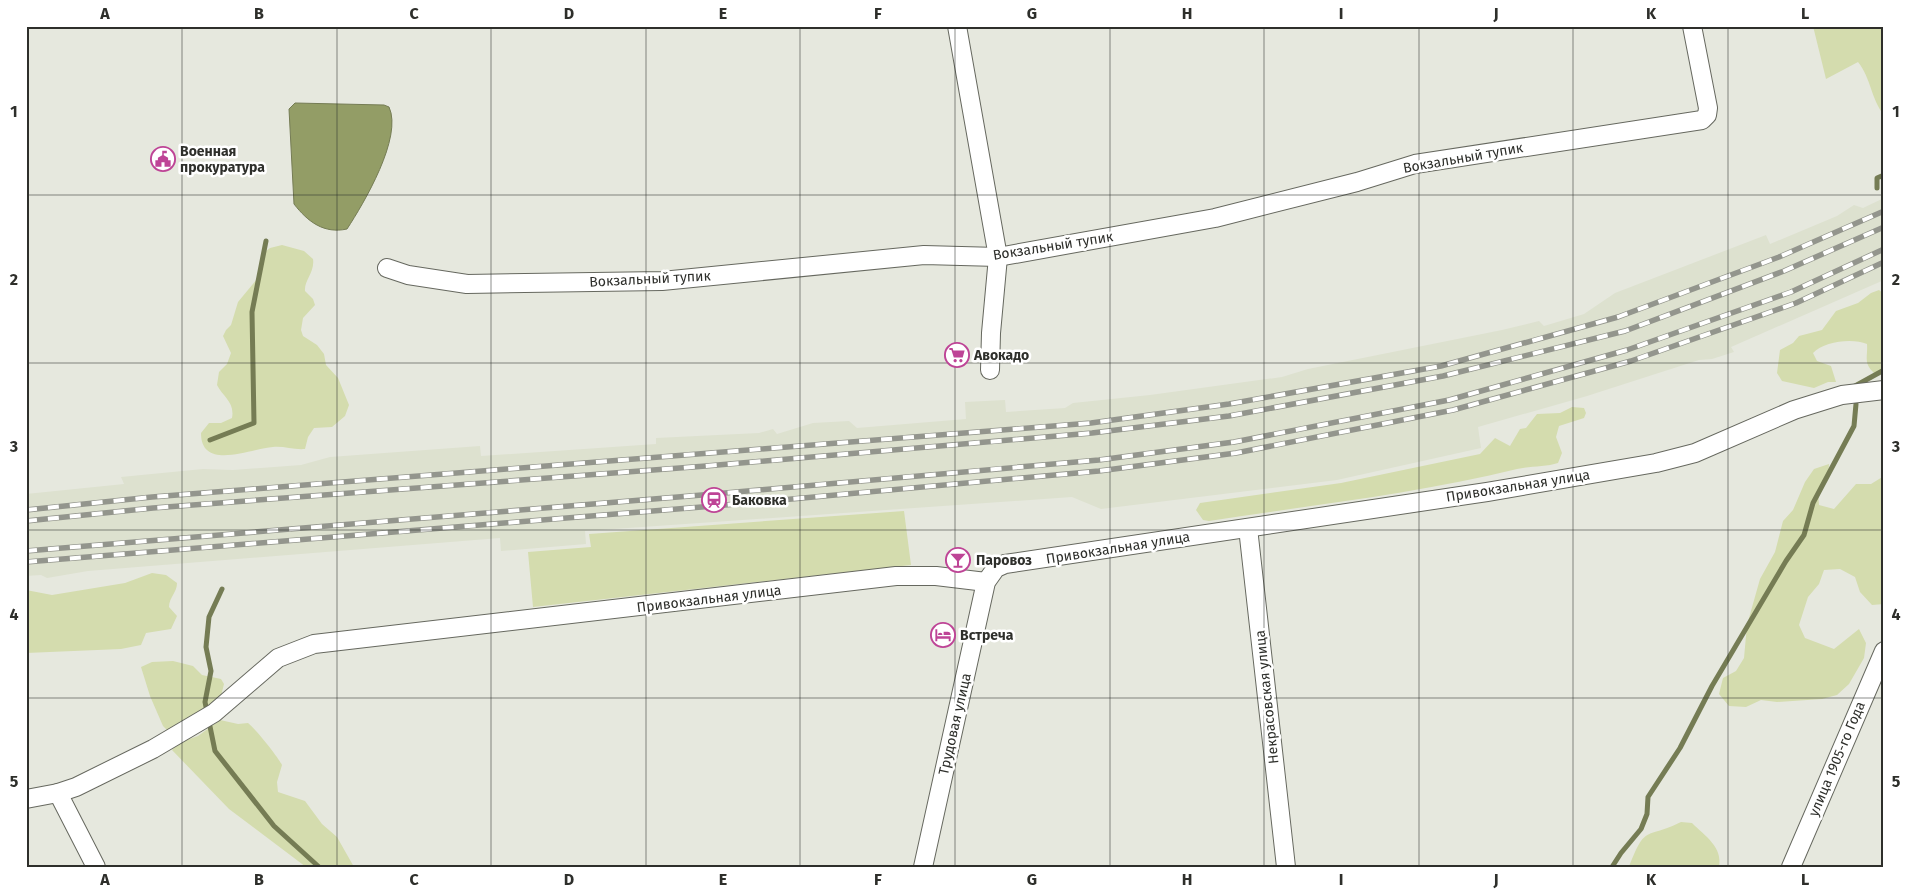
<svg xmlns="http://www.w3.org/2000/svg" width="1910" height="893" font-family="'Fira Sans',sans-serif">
<rect width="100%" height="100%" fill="#e6e8de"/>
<polygon fill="#dde1cf" points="1884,198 1884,280 1731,347 1734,352 1712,359 1699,360 1587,396 1478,427 1481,448 1337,480 1101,509 1072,497 585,531 586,544 501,551 500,538 88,571 47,578 41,575 26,576 26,494 124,484 121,477 203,469 233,470 301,465 330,457 480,446 481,456 656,444 656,438 759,433 773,429 777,434 813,423 849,421 857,428 966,419 965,402 1005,400 1006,412 1065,408 1073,403 1150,395 1282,377 1308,369 1502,330 1539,321 1544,326 1584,314 1615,293 1766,235 1770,244 1837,216 1854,205 1863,208"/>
<g fill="#d4dcae">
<path d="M1813 26H1884V115C1871 99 1871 78 1858 62L1826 79Z"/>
<path d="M282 245 304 251 313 259C315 272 304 280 305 291L313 299 315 305 303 318 301 330 303 336 317 345 324 354 326 365 338 378 349 405 345 416 332 427 314 428 308 437 305 449C294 450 284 446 273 447 252 448 201 472 201 433L209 423H221L232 418C235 402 223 397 217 385L219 372 227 364 231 353 223 336 226 330 231 325 238 302 257 279 261 255 270 248Z"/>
<path d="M1879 290 1884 294V373H1874C1863 363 1868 357 1867 344 1853 338 1824 341 1813 353L1817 361 1831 366 1836 382H1828L1814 388 1782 381 1777 373 1780 350 1793 343 1799 336 1822 330 1836 311 1858 303 1871 293Z"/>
<path d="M1572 407 1584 408 1586 413 1584 418 1559 426 1556 437 1562 453 1558 463C1546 467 1530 466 1517 469 1416 494 1311 505 1209 521L1203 520 1196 510 1200 503 1341 483 1480 454 1495 438 1510 446 1520 429 1526 428 1537 414 1560 413Z"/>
<polygon points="1829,464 1828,479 1818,491 1819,505 1834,509 1856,484 1871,484 1884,476 1884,604 1872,605 1860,592 1855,577 1840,569 1824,570 1819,584 1808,597 1799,625 1805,638 1834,649 1859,629 1866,643 1864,658 1849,684 1837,695 1822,699 1777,702 1761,700 1746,707 1729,706 1719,694 1723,678 1736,671 1744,658 1747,625 1760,579 1775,552 1783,521 1793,510 1805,482 1814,469"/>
<polygon points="904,511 911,565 533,607 528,552 591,547 589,534"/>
<path d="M152 573 166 575 177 583C177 593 169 597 169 607L177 616 171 629 146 633 141 645 121 649 26 653V590L52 595 125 583Z"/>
<polygon points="173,661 193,666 202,675 221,679 224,684 221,696 217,701 173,726 169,732 163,726 150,696 141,667 152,662"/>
<path d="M220 720 238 724 248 723C254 727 279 758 282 765L277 782 278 792 305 801 322 824 337 837 354 867H306L229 809 172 750 178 743 198 736Z"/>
<path d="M1681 822 1692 823C1705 836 1723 847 1719 867H1629C1646 823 1645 840 1681 822Z"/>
</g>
<path fill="#939d66" stroke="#757c54" d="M295 103 384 105 389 107C403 137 364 203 347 229 324 234 308 222 294 204L289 109Z"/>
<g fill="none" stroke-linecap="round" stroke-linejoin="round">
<g stroke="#757c54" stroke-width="5">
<polyline points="1877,188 1877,178 1884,175"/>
<polyline points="1855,386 1884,370"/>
<polyline points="210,440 254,423 252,312 266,241"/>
<polyline points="222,589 209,617 206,647 211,671 205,702 215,751 274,826 319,867"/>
<polyline points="1612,867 1621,853 1641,829 1647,814 1648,797 1680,748 1712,686 1786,561 1804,535 1813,503 1854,426 1856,404"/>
</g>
<defs>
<g id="minor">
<polyline points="957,26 998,257 991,333 990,370"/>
<polyline points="387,268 408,275 467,284 662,281 924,255 998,257 1215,218 1357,182 1415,164 1702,120 1707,115 1708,108 1692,26"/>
<polyline points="1248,528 1286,867"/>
<polyline points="58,793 96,867"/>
<polyline points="26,799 58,793 76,787 153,749 214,713 278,658 314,644 896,576 936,576 986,582"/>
<polyline points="923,867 986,582 996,568 1005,564 1487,492 1656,463 1695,453 1794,410 1842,395 1884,390"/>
<polyline points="1791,867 1884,651"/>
</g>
</defs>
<use href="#minor" stroke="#66685f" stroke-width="20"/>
<use href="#minor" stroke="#fff" stroke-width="18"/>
<defs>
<g id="rail">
<polyline points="26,510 152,497 1091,423 1229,404 1441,366 1618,317 1779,257 1884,211"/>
<polyline points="26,521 153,508 706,466 1092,433 1229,416 1443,376 1625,331 1784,271 1884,227"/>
<polyline points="26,551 714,494 1099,460 1234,442 1449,400 1627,350 1791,292 1884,249"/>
<polyline points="26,562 714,506 1099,471 1236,453 1453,410 1631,361 1796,303 1884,262"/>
</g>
</defs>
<use href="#rail" stroke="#93958d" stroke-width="5.5"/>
<use href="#rail" stroke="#fff" stroke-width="4" stroke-dasharray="11" stroke-linecap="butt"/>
</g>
<path fill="none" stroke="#2e2f2b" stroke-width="1" stroke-opacity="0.55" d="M182 26V867M337 26V867M491 26V867M646 26V867M800 26V867M955 26V867M1110 26V867M1264 26V867M1419 26V867M1573 26V867M1728 26V867M26 195H1884M26 363H1884M26 530H1884M26 698H1884"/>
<defs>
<symbol id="civic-ring" viewBox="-11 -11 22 22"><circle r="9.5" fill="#fff" stroke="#be4496" stroke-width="1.5"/><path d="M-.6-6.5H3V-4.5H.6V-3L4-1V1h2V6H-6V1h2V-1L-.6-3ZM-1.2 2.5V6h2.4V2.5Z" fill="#be4496"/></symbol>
<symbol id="supermarket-ring" viewBox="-11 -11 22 22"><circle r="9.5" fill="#fff" stroke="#be4496" stroke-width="1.5"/><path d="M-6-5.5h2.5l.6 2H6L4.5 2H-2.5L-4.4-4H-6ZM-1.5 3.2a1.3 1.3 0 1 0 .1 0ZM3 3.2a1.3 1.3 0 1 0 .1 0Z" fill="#be4496"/></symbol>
<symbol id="station-ring" viewBox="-11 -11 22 22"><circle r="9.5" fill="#fff" stroke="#be4496" stroke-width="1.5"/><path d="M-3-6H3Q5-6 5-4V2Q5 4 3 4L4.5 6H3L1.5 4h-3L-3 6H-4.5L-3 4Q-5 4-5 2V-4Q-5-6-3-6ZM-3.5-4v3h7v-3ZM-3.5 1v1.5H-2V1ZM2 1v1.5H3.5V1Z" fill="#be4496"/></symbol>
<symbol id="bar-ring" viewBox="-11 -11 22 22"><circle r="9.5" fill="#fff" stroke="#be4496" stroke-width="1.5"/><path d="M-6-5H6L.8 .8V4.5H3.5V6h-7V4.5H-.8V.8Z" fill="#be4496"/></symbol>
<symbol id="hotel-ring" viewBox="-11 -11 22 22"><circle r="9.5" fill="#fff" stroke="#be4496" stroke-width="1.5"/><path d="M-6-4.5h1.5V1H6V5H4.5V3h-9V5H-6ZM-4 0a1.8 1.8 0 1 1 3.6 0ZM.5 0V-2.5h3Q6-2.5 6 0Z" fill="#be4496"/></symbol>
</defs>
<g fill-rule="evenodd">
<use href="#civic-ring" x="149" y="145" width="28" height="28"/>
<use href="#supermarket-ring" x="943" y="341" width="28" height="28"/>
<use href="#station-ring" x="700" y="486" width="28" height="28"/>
<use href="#bar-ring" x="944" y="546" width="28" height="28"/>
<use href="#hotel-ring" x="929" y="621" width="28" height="28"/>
</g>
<g text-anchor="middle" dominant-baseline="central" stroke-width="5" stroke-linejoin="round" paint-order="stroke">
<g font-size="14" font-weight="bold" fill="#2e2f2b" stroke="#fff" text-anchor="start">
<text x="180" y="151">Военная<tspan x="180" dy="16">прокуратура</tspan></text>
<text x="974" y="355">Авокадо</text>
<text x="732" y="500">Баковка</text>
<text x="976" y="560">Паровоз</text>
<text x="960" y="635">Встреча</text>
</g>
<g font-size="14" fill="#2e2f2b" stroke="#fff">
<text transform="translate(1463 158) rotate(-10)">Вокзальный тупик</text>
<text transform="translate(1053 246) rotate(-9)">Вокзальный тупик</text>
<text transform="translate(650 279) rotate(-3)">Вокзальный тупик</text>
<text transform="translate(1518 486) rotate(-9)">Привокзальная улица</text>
<text transform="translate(1118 548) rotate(-9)">Привокзальная улица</text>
<text transform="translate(709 599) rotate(-7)">Привокзальная улица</text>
<text transform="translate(1267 697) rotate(-96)">Некрасовская улица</text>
<text transform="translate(955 724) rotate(-77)">Трудовая улица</text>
<text transform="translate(1837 759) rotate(-67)">улица 1905-го Года</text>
</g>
</g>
<rect width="1910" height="893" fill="none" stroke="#ffffff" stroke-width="55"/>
<rect x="28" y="28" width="1854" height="838" fill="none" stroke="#2e2f2b" stroke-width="2"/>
<g font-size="16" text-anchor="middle" font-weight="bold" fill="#2e2f2b">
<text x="105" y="19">A</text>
<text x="259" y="19">B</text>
<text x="414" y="19">C</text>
<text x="569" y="19">D</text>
<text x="723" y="19">E</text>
<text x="878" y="19">F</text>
<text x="1032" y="19">G</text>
<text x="1187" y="19">H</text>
<text x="1341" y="19">I</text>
<text x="1496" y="19">J</text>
<text x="1651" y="19">K</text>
<text x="1805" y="19">L</text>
<text x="14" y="117">1</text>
<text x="1896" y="117">1</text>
<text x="14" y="285">2</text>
<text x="1896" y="285">2</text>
<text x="14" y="452">3</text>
<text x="1896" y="452">3</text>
<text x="14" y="620">4</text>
<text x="1896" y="620">4</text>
<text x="14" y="787">5</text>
<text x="1896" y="787">5</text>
<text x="105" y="885">A</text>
<text x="259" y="885">B</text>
<text x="414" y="885">C</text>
<text x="569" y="885">D</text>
<text x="723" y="885">E</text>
<text x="878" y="885">F</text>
<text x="1032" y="885">G</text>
<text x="1187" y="885">H</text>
<text x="1341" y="885">I</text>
<text x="1496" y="885">J</text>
<text x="1651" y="885">K</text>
<text x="1805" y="885">L</text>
</g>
</svg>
